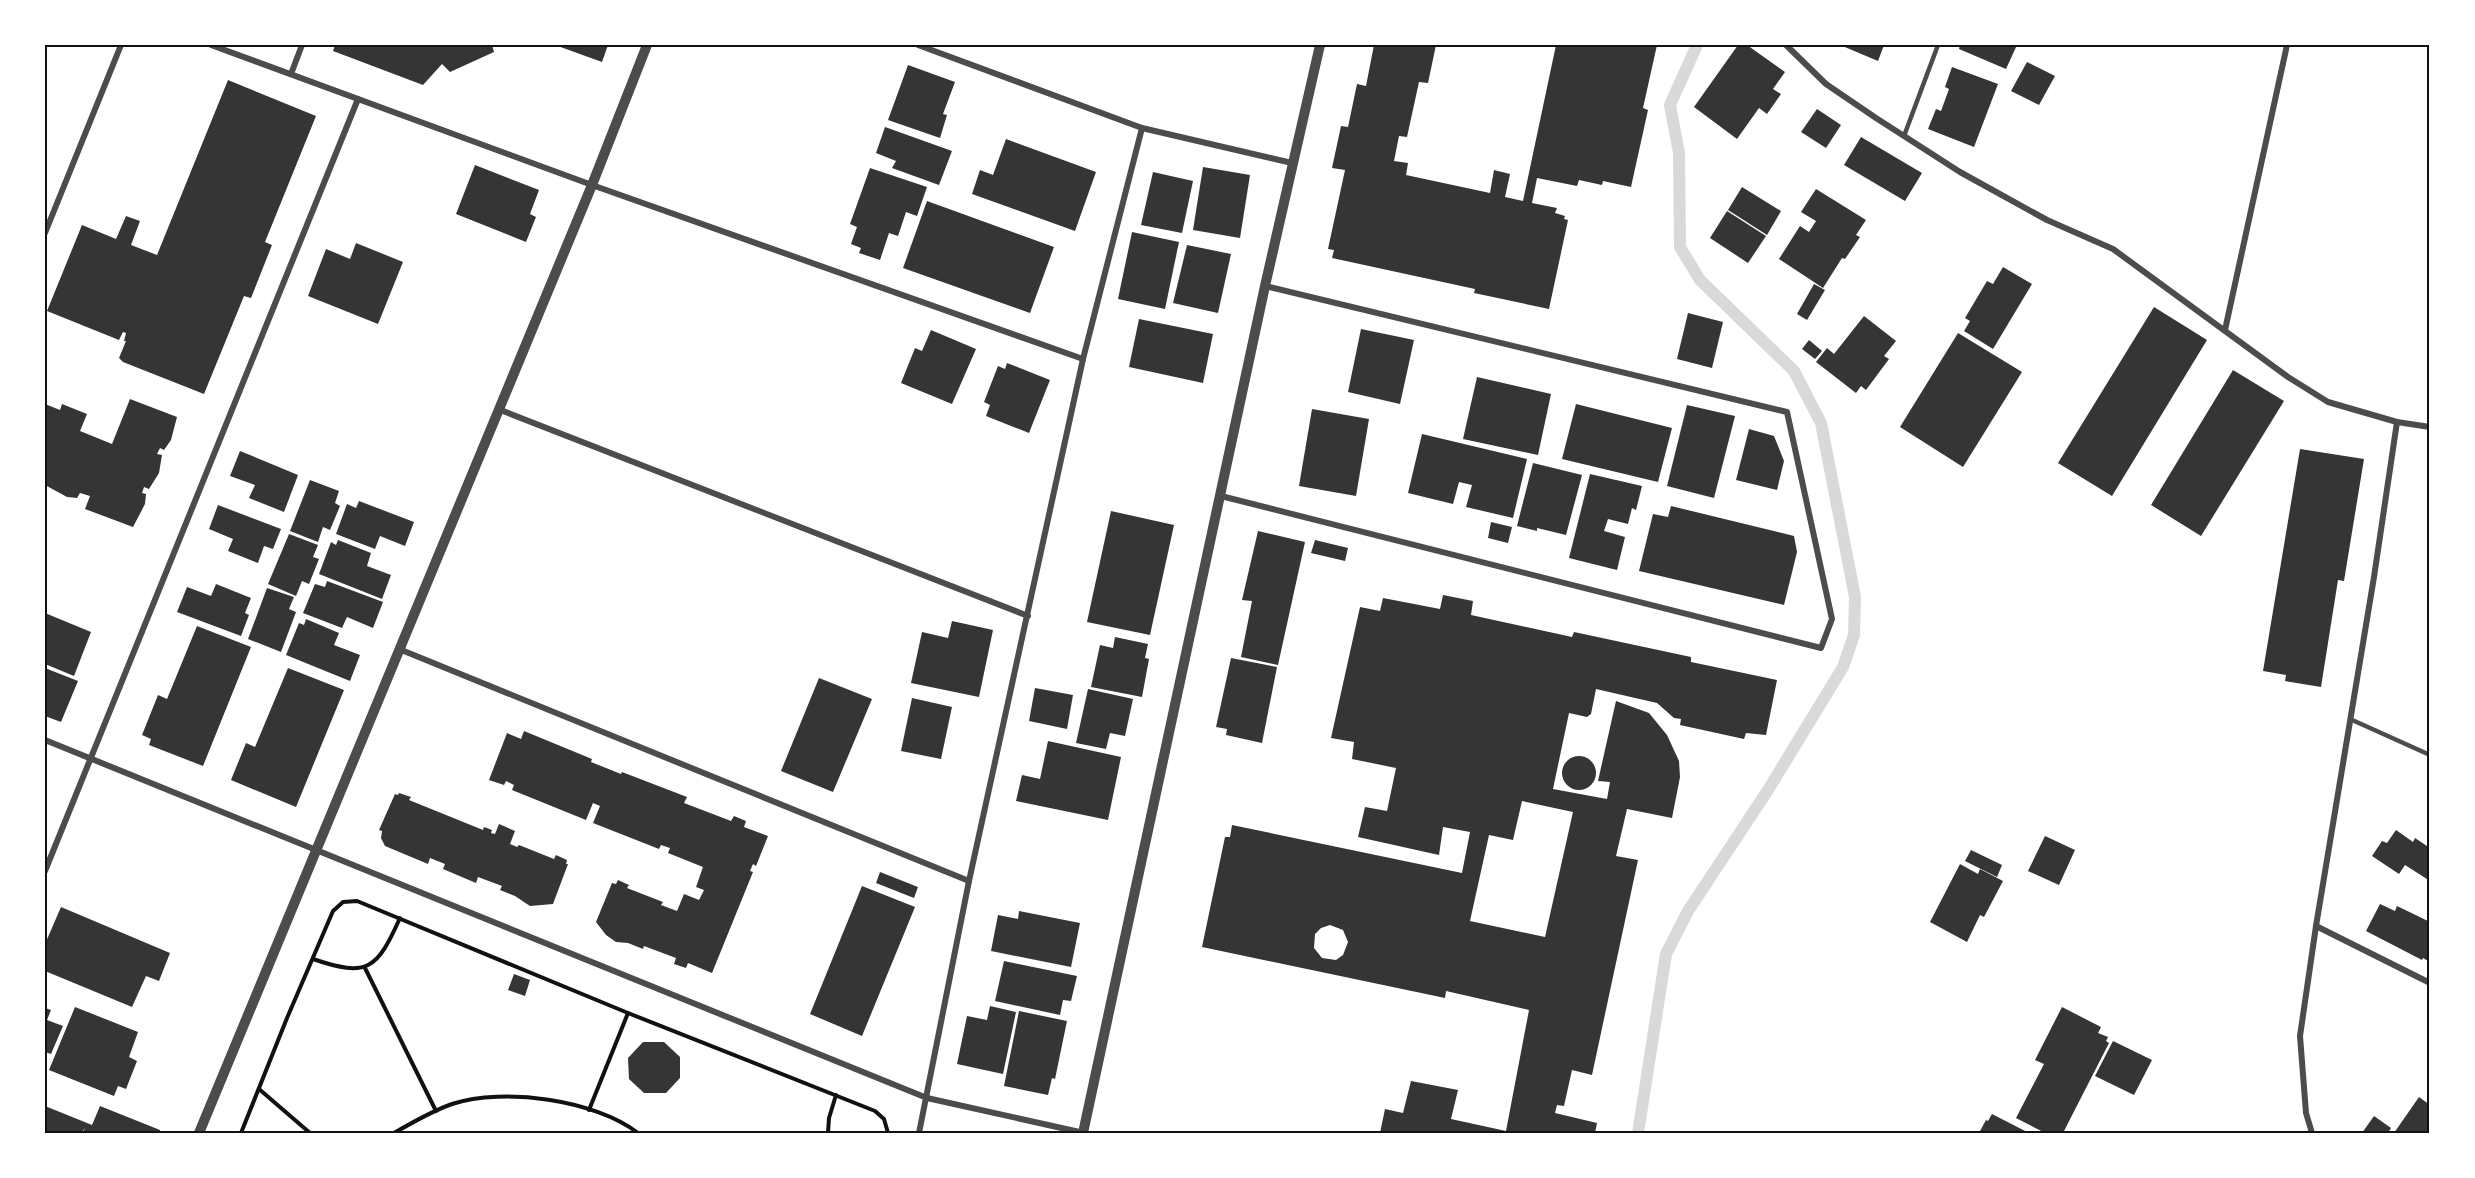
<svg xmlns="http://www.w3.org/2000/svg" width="2475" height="1178" font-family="'Nunito Sans',sans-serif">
<rect width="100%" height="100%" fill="#fff"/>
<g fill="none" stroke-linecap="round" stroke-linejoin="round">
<polyline stroke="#d9d9d9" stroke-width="12" points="1638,1133 1666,954 1688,911 1768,790 1843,667 1854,635 1855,597 1821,423 1794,371 1700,280 1680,247 1679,153 1670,105 1697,45"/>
</g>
<g fill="#353535" fill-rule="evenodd">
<polygon points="335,45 492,45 494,52 450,72 442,64 423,85 333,51"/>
<polygon points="555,45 608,45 602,62"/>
<polygon points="1374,45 1436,45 1428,83 1419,82 1407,137 1399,136 1394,161 1408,163 1406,175 1490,193 1494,170 1510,174 1505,197 1523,201 1556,45 1657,45 1643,108 1648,110 1631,187 1603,181 1602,185 1579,180 1577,186 1537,178 1532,203 1557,208 1555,213 1565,216 1564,219 1568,220 1549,309 1474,293 1475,289 1332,258 1334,250 1328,249 1345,170 1332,168 1341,126 1348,127 1357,84 1366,86"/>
<polygon points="1738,45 1747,45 1785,72 1773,89 1781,94 1767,114 1759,108 1737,139 1694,107"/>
<polygon points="1840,45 1884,45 1878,61"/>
<polygon points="1960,45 2017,45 2006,69 1959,49"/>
<polygon points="2027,62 2055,76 2039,105 2011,91"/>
<polygon points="908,65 955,82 943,114 947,115 940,138 888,120"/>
<polygon points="1952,67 1998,84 1974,147 1928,129 1936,109 1941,111 1949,89 1945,87"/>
<polygon points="228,80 316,116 265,242 272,245 251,298 244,296 204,394 123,362 119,358 126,341 124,341 126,333 123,332 119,340 47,311 82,225 116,239 126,216 140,221 131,245 157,255"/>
<polygon points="1817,109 1841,125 1826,148 1801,132"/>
<polygon points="885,127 952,151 939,185 892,168 896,161 876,153"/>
<polygon points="1861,137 1922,173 1905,201 1844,165"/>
<polygon points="1006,139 1096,172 1075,231 972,194 980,170 993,175"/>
<polygon points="475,165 539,190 530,214 536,217 526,242 456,214"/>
<polygon points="1203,167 1250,175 1240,238 1193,230"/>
<polygon points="870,168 927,187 917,216 906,212 898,236 889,233 880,260 859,253 861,248 851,244 857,227 850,224"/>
<polygon points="1153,172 1193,181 1182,233 1141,225"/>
<polygon points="1742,187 1781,211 1767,235 1728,210"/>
<polygon points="1816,189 1866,220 1856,235 1860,237 1845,259 1842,258 1823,288 1779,259 1800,226 1809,232 1816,221 1801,212"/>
<polygon points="927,201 1054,247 1030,313 903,268"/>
<polygon points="1727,211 1766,236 1748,263 1710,238"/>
<polygon points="1132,232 1179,242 1165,309 1118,299"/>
<polygon points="356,243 403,262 378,324 308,296 326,249 350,259"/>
<polygon points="1187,245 1231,254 1218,313 1173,303"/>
<polygon points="2003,267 2032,284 1993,349 1964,331 1970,321 1965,318 1987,281 1993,284"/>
<polygon points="1814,284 1825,290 1807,320 1797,314"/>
<polygon points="2154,307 2207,340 2112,496 2058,463"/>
<polygon points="1688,313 1723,322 1712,368 1677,359"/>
<polygon points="1864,316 1896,341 1884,356 1889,359 1866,390 1861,386 1856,393 1816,362 1827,348 1834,354"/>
<polygon points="1139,319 1213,334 1203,383 1129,367"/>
<polygon points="1361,329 1414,340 1400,404 1348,392"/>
<polygon points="931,330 976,349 952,404 901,383 915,348 922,351"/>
<polygon points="1958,333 2022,372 1963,467 1900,427"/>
<polygon points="1809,340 1822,351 1815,359 1802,349"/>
<polygon points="1007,363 1050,380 1029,433 986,416 990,405 984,402 998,366 1005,369"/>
<polygon points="2233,370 2284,401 2201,536 2151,505"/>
<polygon points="1477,377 1551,394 1538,455 1463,439"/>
<polygon points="130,399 177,417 171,440 164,450 160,448 157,454 162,455 159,473 149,489 144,487 142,493 146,494 145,504 133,527 85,509 90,496 80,493 77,498 67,497 45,485 45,404 60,410 62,404 87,414 80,431 112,444"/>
<polygon points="1576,404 1672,428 1658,482 1562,459"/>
<polygon points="1687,405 1735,416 1714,498 1667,486"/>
<polygon points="1312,409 1369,419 1356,496 1299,486"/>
<polygon points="1749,429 1774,436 1784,461 1777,490 1736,480"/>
<polygon points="1422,434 1527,459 1513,518 1466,507 1472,485 1459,482 1453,504 1408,493"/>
<polygon points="2300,449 2364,459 2344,581 2338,580 2321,687 2285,681 2286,675 2263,671"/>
<polygon points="240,451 298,475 284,512 249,498 255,485 230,476"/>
<polygon points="1533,463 1582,475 1566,535 1537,528 1537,531 1517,526"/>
<polygon points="1590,474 1642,486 1636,510 1632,508 1628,524 1608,519 1604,531 1625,537 1617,570 1569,558"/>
<polygon points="310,480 339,491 335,503 340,506 330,530 323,527 318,542 290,531"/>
<polygon points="359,501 414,522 405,546 380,536 375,549 336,534 347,504 356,508"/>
<polygon points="218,505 281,529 273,549 264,546 258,563 228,551 233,539 209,529"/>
<polygon points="1671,506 1794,536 1797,552 1784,605 1639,571 1653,514 1668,517"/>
<polygon points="1111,511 1174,525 1150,635 1087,622"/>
<polygon points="1491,522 1512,527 1508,543 1488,538"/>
<polygon points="1258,531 1305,542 1278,665 1241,657 1252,601 1242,600"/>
<polygon points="289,534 318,545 313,557 319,559 309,584 302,581 296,596 268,584"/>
<polygon points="338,540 371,553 367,566 391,575 382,599 319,574 331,542 336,545"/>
<polygon points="1315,540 1348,548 1345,561 1311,553"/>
<polygon points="327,581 383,602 373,628 347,617 342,628 303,613 315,584 325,587"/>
<polygon points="216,584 251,598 245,613 249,615 241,636 177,612 187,587 211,596"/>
<polygon points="267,588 294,597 289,609 296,612 281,652 248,639"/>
<path d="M1443 595 1473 601 1471 615 1572 637 1574 632 1691 657V662L1777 680 1766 735 1746 733 1744 739 1680 725 1681 719 1674 718 1657 703 1596 689 1591 714 1587 717 1569 713 1553 789 1607 799 1610 782 1598 781 1616 701 1649 713 1667 735 1679 761 1680 777 1672 818 1627 809 1616 856 1638 860 1592 1075 1572 1070 1564 1106 1557 1105 1555 1113 1597 1123 1595 1133H1380L1385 1109 1403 1113 1411 1081 1458 1090 1451 1119 1506 1131 1529 1010 1446 991 1445 998 1202 947 1225 837H1230L1232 825 1462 873 1470 832 1443 827 1439 855 1358 837 1365 807 1387 811 1396 768 1352 759 1354 742 1331 738 1360 607 1380 611 1383 598 1440 609ZM1522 801 1573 812 1545 937 1470 921 1489 835 1513 840ZM1330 925 1343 930 1348 942 1343 955 1336 960 1322 958 1314 948 1315 934 1321 928Z"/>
<polygon points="45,613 91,632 74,676 45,664"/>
<polygon points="306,619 339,633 334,645 360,655 350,681 286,655 299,623 304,625"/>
<polygon points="952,621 993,630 979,697 911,683 922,632 948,638"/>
<polygon points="197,626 251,647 203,766 149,745 151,739 142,735 158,695 167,699"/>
<polygon points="1115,637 1148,644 1145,658 1149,659 1142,697 1091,687 1100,645 1113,648"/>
<polygon points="1231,658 1277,667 1262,743 1226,735 1227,729 1216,727"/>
<polygon points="45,668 78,681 61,722 45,716"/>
<polygon points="288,668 344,690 296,807 231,780 246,743 255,747"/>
<polygon points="819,678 872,699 833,792 781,771"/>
<polygon points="1035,688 1073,695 1067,729 1029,721"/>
<polygon points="1088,689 1133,699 1125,736 1110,733 1106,749 1076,743"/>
<polygon points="912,698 952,707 941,759 901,751"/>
<polygon points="524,731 592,759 591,762 621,774 622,772 687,797 684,803 731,821 734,816 746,821 744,827 768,836 756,866 753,864 750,871 753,872 712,973 688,963 686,968 674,964 676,958 644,946 643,949 628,943 616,942 606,935 596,922 612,883 616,884 618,880 629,885 627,888 663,902 661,905 677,911 684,894 699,900 704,890 696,887 703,867 668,853 670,848 661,845 659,849 593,823 600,806 593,803 586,820 512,790 514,785 506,781 504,785 489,780 507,733 521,739"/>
<polygon points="1048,741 1121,757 1108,820 1016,801 1022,775 1040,779"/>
<circle cx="1579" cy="773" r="17"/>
<polygon points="399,793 411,797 409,800 483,830 484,827 492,830 491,833 495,834 499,824 515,831 510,844 517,847 519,845 554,859 556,855 567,860 566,864 568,864 553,904 530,906 515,896 500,890 502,886 478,877 476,883 443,869 445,864 430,858 428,864 385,846 381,838 382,831 379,830 395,794 398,795"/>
<polygon points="2396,830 2413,842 2415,838 2430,848 2430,881 2405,865 2399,874 2372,856 2382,841 2387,843"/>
<polygon points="2045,836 2075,850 2059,885 2028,871"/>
<polygon points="1971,850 2002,865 1997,877 1965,861"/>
<polygon points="1960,864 1978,874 1980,869 2003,881 1984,917 1980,915 1967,942 1930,922"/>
<polygon points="880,872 918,887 914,898 876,883"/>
<polygon points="862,886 915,907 862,1036 810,1014"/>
<polygon points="2380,904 2395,911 2397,906 2430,922 2430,956 2428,961 2423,958 2422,960 2366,931"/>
<polygon points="61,907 170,953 159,981 146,976 132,1007 45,971 45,944"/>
<polygon points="1019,911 1080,923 1071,967 991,951 998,915 1018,919"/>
<polygon points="1004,961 1077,976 1071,1001 1063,1000 1060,1015 995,1001"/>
<polygon points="514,974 530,980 525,996 508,990"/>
<polygon points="990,1006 1016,1012 1003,1074 957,1064 967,1016 987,1020"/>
<polygon points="75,1007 138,1032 129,1057 137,1061 126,1089 118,1086 114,1096 49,1070"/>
<polygon points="2062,1007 2101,1027 2098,1033 2108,1037 2106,1041 2109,1043 2063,1133 2045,1133 2016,1118 2044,1064 2035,1060"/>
<polygon points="45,1008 51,1010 47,1020 63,1026 51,1054 45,1052"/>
<polygon points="1019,1011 1067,1021 1055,1079 1052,1078 1048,1095 1004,1086"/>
<polygon points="2113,1041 2152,1060 2134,1095 2095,1076"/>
<polygon points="643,1042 664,1042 680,1057 680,1078 666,1093 644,1093 629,1079 628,1058"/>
<polygon points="2419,1097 2430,1105 2430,1133 2394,1133"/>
<polygon points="45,1106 92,1125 100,1106 160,1130 160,1133 83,1133 85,1127 82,1133 45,1133"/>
<polygon points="1992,1114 2029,1133 1979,1133 1986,1120 1988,1121"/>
<polygon points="2374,1116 2391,1128 2388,1133 2362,1133"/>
</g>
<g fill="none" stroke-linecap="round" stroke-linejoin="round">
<g stroke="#111" stroke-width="4">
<path d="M313 959C368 978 377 969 400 918"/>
<polyline points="365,968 436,1111"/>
<polyline points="259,1089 310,1133"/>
<polyline points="589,1110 628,1013"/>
<polyline points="241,1133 287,1018 333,911 343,902 357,901 628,1013 875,1111 884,1119 888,1133"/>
<path d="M394 1133C413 1122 432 1111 452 1104 504 1087 595 1100 638 1133"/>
<polyline points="828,1133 829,1118 836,1095"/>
</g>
<g stroke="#4c4c4c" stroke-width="4.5">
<polyline points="1904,136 1938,45"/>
<polyline points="2350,719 2430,755"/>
</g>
<g stroke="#4c4c4c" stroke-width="6">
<polyline points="211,45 592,185 1083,359"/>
<polyline points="918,45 1142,128 1292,163"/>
<polyline points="1786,45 1826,84 1876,118 1960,172 2047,220 2113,249 2288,377 2328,402 2397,422 2430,427"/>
<polyline points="291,74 302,45"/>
<polyline points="45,233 121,45"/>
<polyline points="2225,330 2287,45"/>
<polyline points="498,409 1028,616"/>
<polyline points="1221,496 1821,648 1832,619 1787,412 1265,286"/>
<polyline points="399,649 969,881"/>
<polyline points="45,740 927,1098 1084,1133"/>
<polyline points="45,871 358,99"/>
<polyline points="2316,926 2430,983"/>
<polyline points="919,1133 969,881 1083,359 1142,128"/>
<polyline points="2312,1133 2306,1113 2300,1036 2316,926 2374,577 2397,422"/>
</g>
<g stroke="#4c4c4c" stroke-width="10">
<polyline points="199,1133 592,185 647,45"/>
<polyline points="1083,1133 1265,286 1320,45"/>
</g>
</g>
<rect width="2475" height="1178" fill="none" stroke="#ffffff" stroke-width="93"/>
<rect x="46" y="46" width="2382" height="1086" fill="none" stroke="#111" stroke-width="2"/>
</svg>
